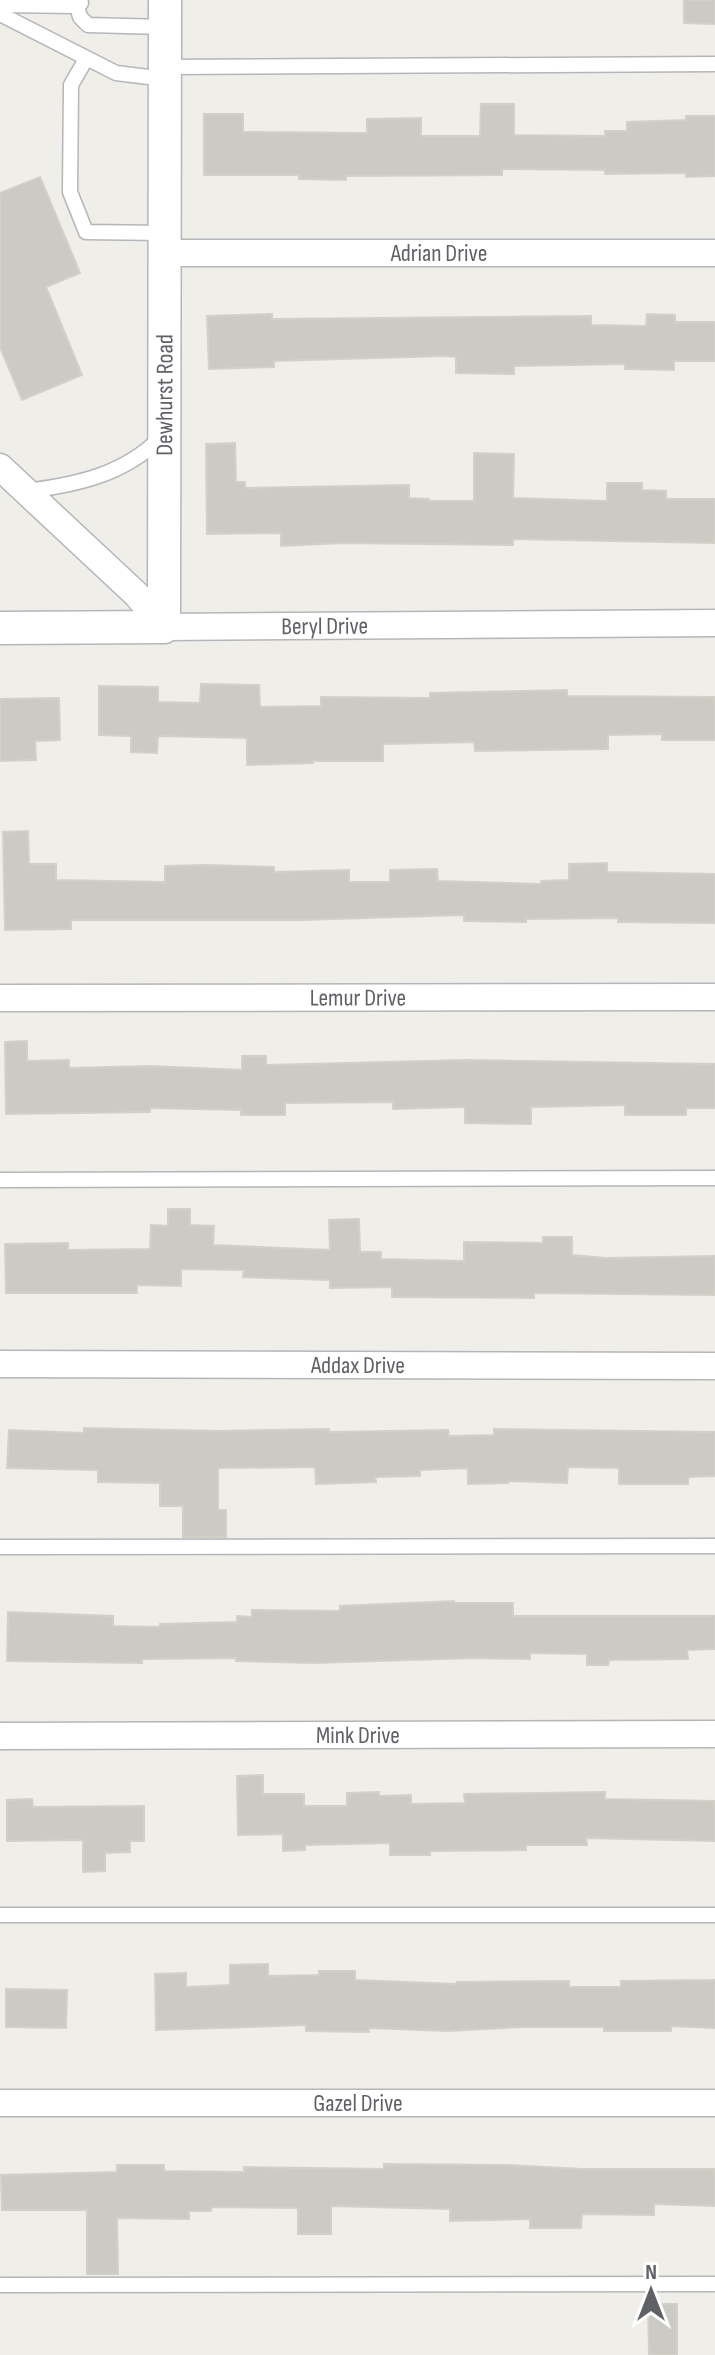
<svg xmlns="http://www.w3.org/2000/svg" width="715" height="2355" font-family="'Sofia Sans Condensed',sans-serif">
<rect width="100%" height="100%" fill="#efeee8"/>
<g fill="#cbcac4" stroke="#d3d1c7" stroke-width="2">
<polygon points="684,0 715,0 715,24 684,23"/>
<polygon points="481,104 514,104 514,135 605,136 605,131 627,131 627,122 686,120 686,116 715,116 715,176 686,177 686,173 605,174 605,170 502,169 502,175 346,176 346,180 299,179 299,175 204,175 204,114 243,114 243,132 367,133 367,119 421,118 421,136 480,136"/>
<polygon points="40,177 80,273 46,287 82,375 22,400 0,347 0,193"/>
<polygon points="272,314 272,319 591,316 591,325 646,326 647,314 675,315 675,322 715,322 715,361 674,361 674,370 625,369 625,364 514,366 514,374 456,373 456,357 444,356 274,361 274,367 209,369 207,316"/>
<polygon points="235,443 236,482 245,482 245,488 409,485 409,498 429,499 429,501 474,501 474,453 514,454 513,498 607,501 607,483 642,483 642,490 666,491 666,499 715,499 715,543 513,539 513,545 342,543 281,546 281,533 207,534 206,444"/>
<polygon points="201,684 259,685 260,707 321,706 321,697 430,698 430,693 567,690 567,696 715,697 715,740 662,740 662,734 608,735 608,749 475,751 474,742 383,744 383,761 313,761 313,763 247,765 247,738 158,736 157,753 131,752 131,736 99,735 99,686 158,687 158,702 200,703"/>
<polygon points="59,698 60,740 35,741 36,760 0,761 0,699"/>
<polygon points="28,831 29,864 56,864 56,880 165,882 165,866 207,865 274,867 274,872 349,870 349,882 390,882 390,870 437,869 438,881 541,884 541,881 569,880 569,864 607,863 607,872 715,874 715,923 618,922 618,918 526,919 526,922 464,921 464,915 301,920 71,920 71,929 5,930 3,832"/>
<polygon points="27,1041 27,1061 69,1060 69,1068 150,1066 242,1070 242,1056 266,1056 266,1065 466,1060 715,1064 715,1108 686,1108 686,1115 625,1115 625,1105 531,1107 531,1124 465,1123 465,1107 393,1109 393,1102 285,1103 285,1115 241,1115 241,1110 150,1108 150,1112 6,1114 5,1042"/>
<polygon points="168,1209 190,1209 190,1225 214,1226 213,1245 330,1250 329,1220 359,1219 360,1252 381,1252 381,1259 464,1261 464,1242 543,1243 543,1237 572,1237 572,1255 606,1258 715,1256 715,1295 534,1293 534,1298 392,1297 392,1287 330,1288 330,1280 243,1277 244,1270 181,1269 181,1286 137,1285 137,1293 6,1293 5,1244 68,1243 68,1250 150,1249 151,1225 168,1226"/>
<polygon points="84,1428 218,1431 329,1429 329,1432 448,1430 449,1436 494,1435 494,1429 715,1432 715,1476 688,1477 688,1484 619,1484 619,1468 568,1467 567,1483 508,1481 508,1483 468,1484 468,1468 420,1470 420,1476 375,1477 376,1482 316,1484 315,1467 218,1468 218,1510 226,1510 226,1537 183,1537 183,1506 160,1506 160,1483 98,1482 98,1470 7,1468 9,1430 84,1433"/>
<polygon points="454,1601 454,1603 513,1603 513,1616 715,1616 715,1649 687,1650 688,1659 609,1660 608,1665 587,1665 587,1654 530,1653 530,1659 472,1658 314,1663 236,1661 236,1658 142,1659 142,1663 7,1661 8,1612 113,1616 113,1626 160,1627 160,1624 237,1622 237,1616 252,1617 252,1610 340,1611 340,1606"/>
<polygon points="263,1775 263,1794 304,1794 304,1806 347,1806 347,1793 379,1792 379,1796 411,1795 411,1804 465,1803 464,1794 605,1792 605,1799 715,1801 715,1841 586,1838 587,1845 526,1845 526,1850 430,1851 430,1855 390,1855 390,1843 305,1845 305,1850 283,1851 283,1834 238,1835 237,1776"/>
<polygon points="32,1799 33,1807 144,1806 144,1841 130,1841 130,1852 105,1853 105,1871 83,1872 83,1840 7,1841 7,1800"/>
<polygon points="268,1964 268,1976 319,1975 319,1971 355,1971 355,1980 457,1984 457,1982 569,1981 569,1987 621,1987 621,1981 715,1980 715,2028 671,2026 671,2031 604,2031 604,2027 523,2027 447,2031 369,2028 369,2032 306,2031 306,2025 156,2030 155,1974 186,1973 186,1987 230,1985 230,1965"/>
<polygon points="6,1989 67,1990 66,2028 6,2027"/>
<polygon points="384,2164 506,2165 582,2169 715,2169 715,2206 654,2204 654,2215 582,2214 581,2228 530,2228 530,2219 450,2221 450,2209 331,2206 331,2234 298,2234 298,2208 211,2207 211,2211 189,2211 189,2219 117,2218 118,2274 87,2274 87,2210 2,2210 1,2175 117,2172 117,2165 164,2165 164,2171 244,2172 244,2167 384,2169"/>
<polygon points="648,2304 677,2304 677,2355 649,2355"/>
</g>
<g fill="none" stroke-linecap="round" stroke-linejoin="round">
<defs>
<g id="service">
<polyline points="0,5 77,6 81,3"/>
<polyline points="77,6 80,17 88,25 165,27"/>
<polyline points="0,14 116,73 165,79"/>
<polyline points="86,59 71,85 70,192 86,232 164,233"/>
<polyline points="165,67 715,64"/>
<path d="M26 491C75 485 124 475 160 438"/>
<polyline points="0,1180 715,1178"/>
<polyline points="0,1547 715,1546"/>
<polyline points="0,1915 715,1915"/>
<polyline points="0,2285 715,2284"/>
</g>
<g id="minor">
<path id="s1" d="M165 253H715"/>
<path id="s2" d="M0 467 137 595 164 627 715 623"/>
<path id="s3" d="M0 998 715 997"/>
<path id="s4" d="M0 1364 715 1366"/>
<path id="s5" d="M0 1736 715 1734"/>
<path id="s6" d="M0 2103H715"/>
</g>
<g id="tertiary">
<path id="s7" d="M0 628 164 627 165 0"/>
</g>
</defs>
<use href="#service" stroke="#b5b6ba" stroke-width="17"/>
<use href="#minor" stroke="#b5b6ba" stroke-width="29"/>
<use href="#tertiary" stroke="#b5b6ba" stroke-width="35"/>
<use href="#service" stroke="#fff" stroke-width="14"/>
<use href="#minor" stroke="#fff" stroke-width="26"/>
<use href="#tertiary" stroke="#fff" stroke-width="32"/>
</g>
<g text-anchor="middle" dominant-baseline="central" stroke-width="6" stroke-linejoin="round" paint-order="stroke">
<g font-size="24" fill="#5f6166" stroke="#fff">
<text stroke="none"><textPath href="#s1" startOffset="274">Adrian Drive</textPath></text>
<text stroke="none"><textPath href="#s7" startOffset="396">Dewhurst Road</textPath></text>
<text stroke="none"><textPath href="#s2" startOffset="390">Beryl Drive</textPath></text>
<text stroke="none"><textPath href="#s3" startOffset="358">Lemur Drive</textPath></text>
<text stroke="none"><textPath href="#s4" startOffset="358">Addax Drive</textPath></text>
<text stroke="none"><textPath href="#s5" startOffset="358">Mink Drive</textPath></text>
<text stroke="none"><textPath href="#s6" startOffset="358">Gazel Drive</textPath></text>
</g>
</g>
<g transform="translate(651 2291)" stroke="#ffffff" stroke-width="6" paint-order="stroke">
<path d="M0-6L14 30L0 20L-14 30Z" fill="#5f6166"/>
<text y="-12" font-size="22" font-weight="bold" text-anchor="middle" fill="#5f6166">N</text>
</g>
</svg>
